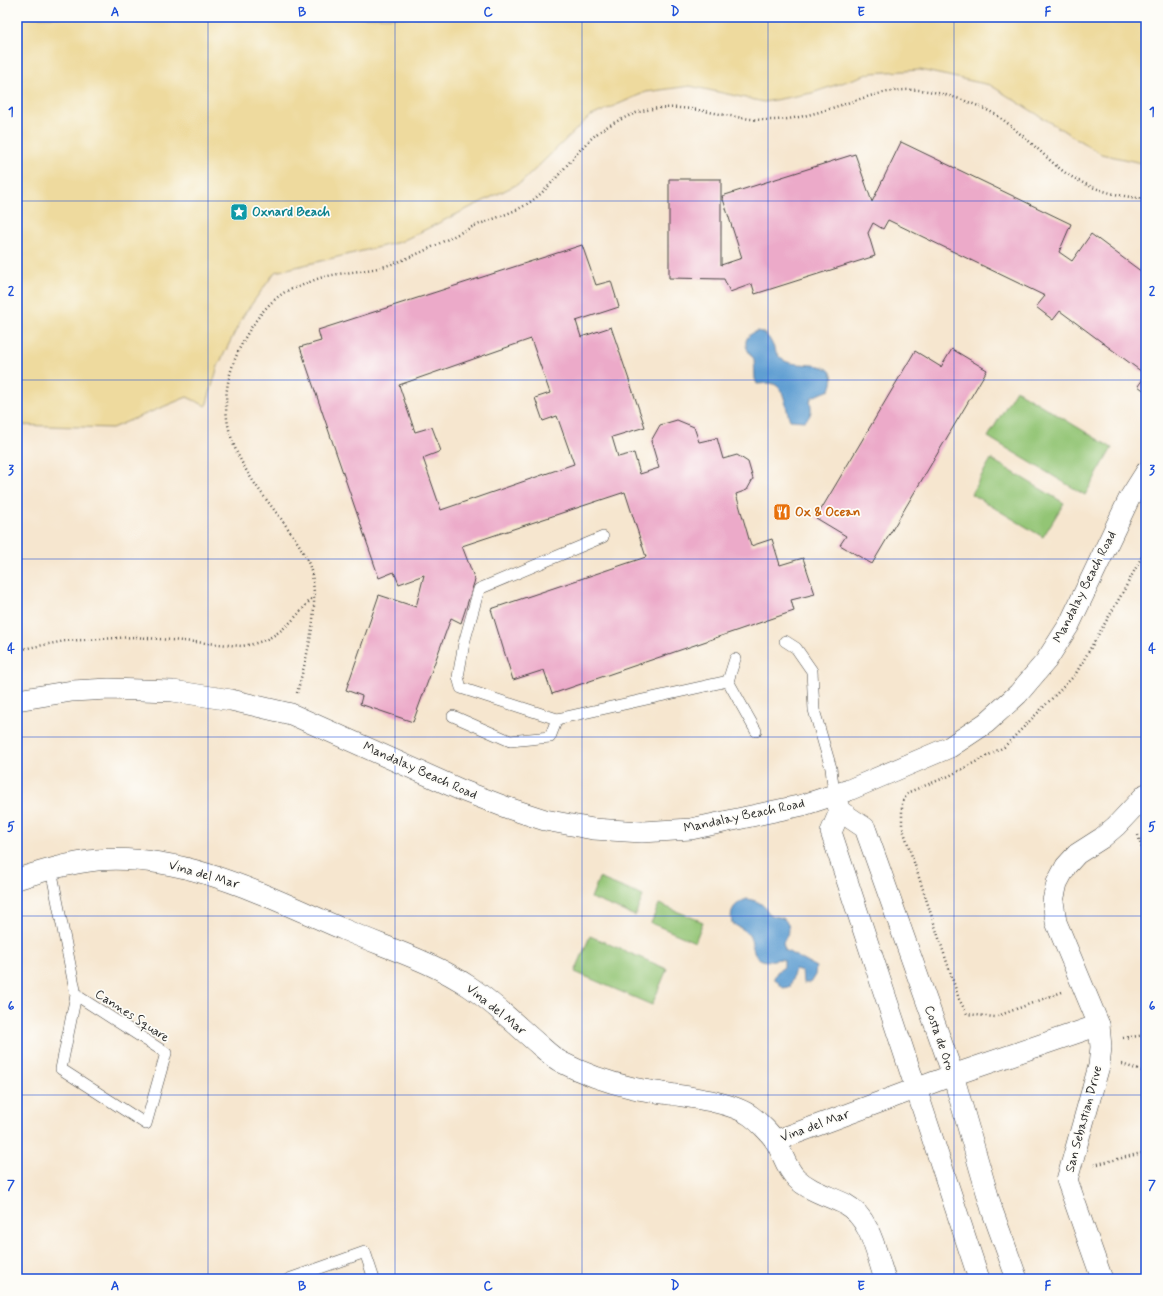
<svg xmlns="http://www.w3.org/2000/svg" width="1163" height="1296" font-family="Mynerve,sans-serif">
<rect width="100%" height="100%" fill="#fdfcf7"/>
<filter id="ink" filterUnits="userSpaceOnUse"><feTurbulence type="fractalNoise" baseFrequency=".025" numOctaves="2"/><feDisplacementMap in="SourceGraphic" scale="8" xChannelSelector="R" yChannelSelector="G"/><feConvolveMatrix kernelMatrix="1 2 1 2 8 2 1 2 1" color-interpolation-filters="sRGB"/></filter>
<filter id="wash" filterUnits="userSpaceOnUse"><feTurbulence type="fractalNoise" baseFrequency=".012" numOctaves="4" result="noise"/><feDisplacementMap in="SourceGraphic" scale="16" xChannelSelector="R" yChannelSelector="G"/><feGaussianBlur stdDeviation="0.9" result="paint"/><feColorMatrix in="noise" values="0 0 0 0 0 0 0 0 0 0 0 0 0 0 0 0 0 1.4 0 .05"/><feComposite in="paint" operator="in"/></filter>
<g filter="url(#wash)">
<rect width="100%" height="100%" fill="#f6e6cf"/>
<g fill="#93c575" stroke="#5f7850">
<polygon points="1016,390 1112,448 1085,495 988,437"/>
<polygon points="991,459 1064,503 1043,537 971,494"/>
<polygon points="599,878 643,896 635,916 591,898"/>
<polygon points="659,904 703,922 695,942 651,923"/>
<polygon points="590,936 667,969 652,1005 575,972"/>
</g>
<polygon fill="#eeda9e" stroke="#8c8264" points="17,17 1146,17 1146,164 1101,154 990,85 920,70 871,73 812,93 764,102 690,86 646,92 589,117 522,182 400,242 275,272 243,316 218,366 206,406 187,397 112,428 17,425"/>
<g fill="#609fd2" stroke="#46657e">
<path d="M758 331C775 335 771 354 785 361 800 369 844 356 830 390L812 397 810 401C812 410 812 415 805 421L790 420C785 409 786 385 770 383 766 383 761 384 757 384L755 379 754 359C744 348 741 336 758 331Z"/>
<path d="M747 899C760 901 764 905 770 915L783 918 788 923 789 931 783 943 785 950 816 967 815 975 810 983H803L802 971 795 969 790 987 783 988 774 978 777 972 784 967V960C776 957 769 964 760 959 751 954 754 941 748 934 745 929 737 927 732 923 729 910 735 903 747 899Z"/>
</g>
<g id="blocks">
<g fill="#ecaac9" fill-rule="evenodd">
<polygon points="901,142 1071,224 1059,252 1072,261 1091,234 1146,275 1146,392 1138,386 1146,375 1060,311 1053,320 1036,307 1045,296 888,220 883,229 873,223 868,233 875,256 755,294 752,284 730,292 724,279 669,278 669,179 721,179 721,265 742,258 722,196 855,154 872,202"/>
<path d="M582 245 596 285 611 281 619 307 576 321 581 337 611 327 645 427 612 437 618 457 634 453 640 474 659 468 651 441 660 425 677 420 694 427 699 442 717 438 723 459 737 455 748 462 753 479 747 490 736 494 751 546 772 539 780 565 803 558 815 594 791 600 794 611 552 694 544 670 513 680 491 609 646 557 625 492 462 546 475 580 461 623 451 618 413 722 360 704 362 696 346 690 379 595 416 607 424 575 399 584 394 572 379 578 300 347 321 341 318 330ZM531 339 550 393 535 398 543 421 557 416 574 464 441 510 423 458 441 451 432 427 415 432 399 385Z"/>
<polygon points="952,349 987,370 872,564 840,545 846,536 816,518 915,351 941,367"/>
</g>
</g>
</g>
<g filter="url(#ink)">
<use href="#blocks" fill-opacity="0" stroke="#494744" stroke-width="1"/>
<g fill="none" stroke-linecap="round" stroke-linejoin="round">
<defs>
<g id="lane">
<polyline points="603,537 479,589 464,643 458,677 461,688 557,719 728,681"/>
<polyline points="785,641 796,648 812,671 814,710 831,768 834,795"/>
<polyline points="735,659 728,681 756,731"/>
<polyline points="453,716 510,741 550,737 557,719"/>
<polyline points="51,869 76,995 166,1053 146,1124 61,1069 76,995"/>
<polyline points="289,1279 365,1252 374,1279"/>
</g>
<g id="street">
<polyline points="17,700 72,691 109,689 173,691 231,700 291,714 461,790 508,808 545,820 593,829 642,832 691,829 803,805 849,790 950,747 986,723 1018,694 1046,661 1069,625 1129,499 1146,472"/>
<polyline points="834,795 840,811 865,828 953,1075 992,1210 1017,1279"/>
<polyline points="840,811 831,832 979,1279"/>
<path d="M17 879C43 871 69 863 97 860 186 853 265 896 345 930 387 948 432 961 470 987 494 1003 515 1024 537 1043 544 1049 552 1057 561 1062 584 1074 607 1082 633 1088 664 1095 727 1098 751 1116 759 1122 771 1134 776 1142 783 1154 786 1168 796 1178 809 1191 829 1196 845 1204 871 1218 876 1254 885 1279"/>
<polyline points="775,1141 953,1075 1099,1025"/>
<polyline points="1102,1279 1067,1180 1099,1066 1101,1047 1099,1025 1056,922 1053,901 1057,883 1066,866 1077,854 1102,838 1116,826 1146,794"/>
</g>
</defs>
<use href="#lane" stroke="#494744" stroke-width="12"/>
<use href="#street" stroke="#494744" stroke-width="22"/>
<g stroke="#494744" stroke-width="2.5" stroke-dasharray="1 3" stroke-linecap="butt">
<path d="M17 650 65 641 135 637 242 646C278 641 291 622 313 597"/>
<path d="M297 693C307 655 319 615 312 575 308 555 294 537 282 520 252 481 220 443 227 389 231 357 255 312 282 294 287 290 295 288 301 286 307 283 314 280 320 278 341 272 362 272 382 267 414 258 443 241 472 227 487 221 503 216 518 209 550 194 567 160 593 137 605 126 621 119 636 113 683 97 728 122 774 120 823 119 868 87 918 90 939 91 972 102 991 112 1001 117 1011 126 1019 133 1036 146 1050 162 1067 174 1092 190 1117 196 1146 199"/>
<polyline points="1138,835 1146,862"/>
<polyline points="1062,992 995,1017 967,1014 959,999 902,826 902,802 909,792 949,776 1004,747 1075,675 1123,592 1146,549"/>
<polyline points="1123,1038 1146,1035"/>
<polyline points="1122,1064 1142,1071 1146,1077"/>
<polyline points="1094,1165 1146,1152"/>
</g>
<use href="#lane" stroke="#fff" stroke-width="11"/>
<use href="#street" stroke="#fff" stroke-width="21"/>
</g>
</g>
<path fill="none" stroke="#1d4ed8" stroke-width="1" stroke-opacity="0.55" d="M208 17V1279M395 17V1279M582 17V1279M768 17V1279M954 17V1279M17 201H1146M17 380H1146M17 559H1146M17 737H1146M17 916H1146M17 1095H1146"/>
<defs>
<symbol id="sight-square" viewBox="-11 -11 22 22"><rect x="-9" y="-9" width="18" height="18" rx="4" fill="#0f9aa8" stroke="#fdfcf7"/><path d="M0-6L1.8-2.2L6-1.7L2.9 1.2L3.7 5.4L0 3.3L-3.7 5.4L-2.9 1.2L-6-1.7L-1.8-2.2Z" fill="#fff"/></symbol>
<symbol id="restaurant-square" viewBox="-11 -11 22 22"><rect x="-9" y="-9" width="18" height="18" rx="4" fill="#e8710a" stroke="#fdfcf7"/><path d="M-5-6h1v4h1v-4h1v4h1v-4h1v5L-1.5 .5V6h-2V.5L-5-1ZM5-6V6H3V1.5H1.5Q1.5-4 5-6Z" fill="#fff"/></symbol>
</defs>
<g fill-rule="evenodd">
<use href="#sight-square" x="229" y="202" width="20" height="20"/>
<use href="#restaurant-square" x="772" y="502" width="20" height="20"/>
</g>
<g text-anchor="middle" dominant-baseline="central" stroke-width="3.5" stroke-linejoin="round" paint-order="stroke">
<g font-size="13" font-weight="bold" fill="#0d838f" stroke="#fdfcf7" text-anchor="start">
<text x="252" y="212">Oxnard Beach</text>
</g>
<g font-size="13" font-weight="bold" fill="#c56008" stroke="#fdfcf7" text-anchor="start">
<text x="795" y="512">Ox &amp; Ocean</text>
</g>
<g font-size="13" fill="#2b2b2b" stroke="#fdfcf7">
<text transform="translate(1085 587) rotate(-63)">Mandalay Beach Road</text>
<text transform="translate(420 771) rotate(24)">Mandalay Beach Road</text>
<text transform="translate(744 816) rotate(-12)">Mandalay Beach Road</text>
<text transform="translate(204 875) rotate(16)">Vina del Mar</text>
<text transform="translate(496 1010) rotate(39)">Vina del Mar</text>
<text transform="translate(132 1016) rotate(33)">Cannes Square</text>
<text transform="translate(939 1038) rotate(71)">Costa de Oro</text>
<text transform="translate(1084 1119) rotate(-75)">San Sebastian Drive</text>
<text transform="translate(815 1126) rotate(-20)">Vina del Mar</text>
</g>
</g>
<rect width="1163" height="1296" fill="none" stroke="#fdfcf7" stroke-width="44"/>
<rect x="22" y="22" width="1119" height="1252" fill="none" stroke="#1d4ed8" stroke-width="1.5"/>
<g font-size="13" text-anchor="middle" font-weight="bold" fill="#1d4ed8">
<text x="115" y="16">A</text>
<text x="302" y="16">B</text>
<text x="488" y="16">C</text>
<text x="675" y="16">D</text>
<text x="861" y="16">E</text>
<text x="1048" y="16">F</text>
<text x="11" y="116">1</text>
<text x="1152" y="116">1</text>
<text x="11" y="295">2</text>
<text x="1152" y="295">2</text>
<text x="11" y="474">3</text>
<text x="1152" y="474">3</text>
<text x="11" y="653">4</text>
<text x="1152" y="653">4</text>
<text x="11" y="831">5</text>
<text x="1152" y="831">5</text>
<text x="11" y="1010">6</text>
<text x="1152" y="1010">6</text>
<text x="11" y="1189">7</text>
<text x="1152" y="1189">7</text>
<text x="115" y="1290">A</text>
<text x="302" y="1290">B</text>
<text x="488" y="1290">C</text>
<text x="675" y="1290">D</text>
<text x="861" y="1290">E</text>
<text x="1048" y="1290">F</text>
</g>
</svg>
